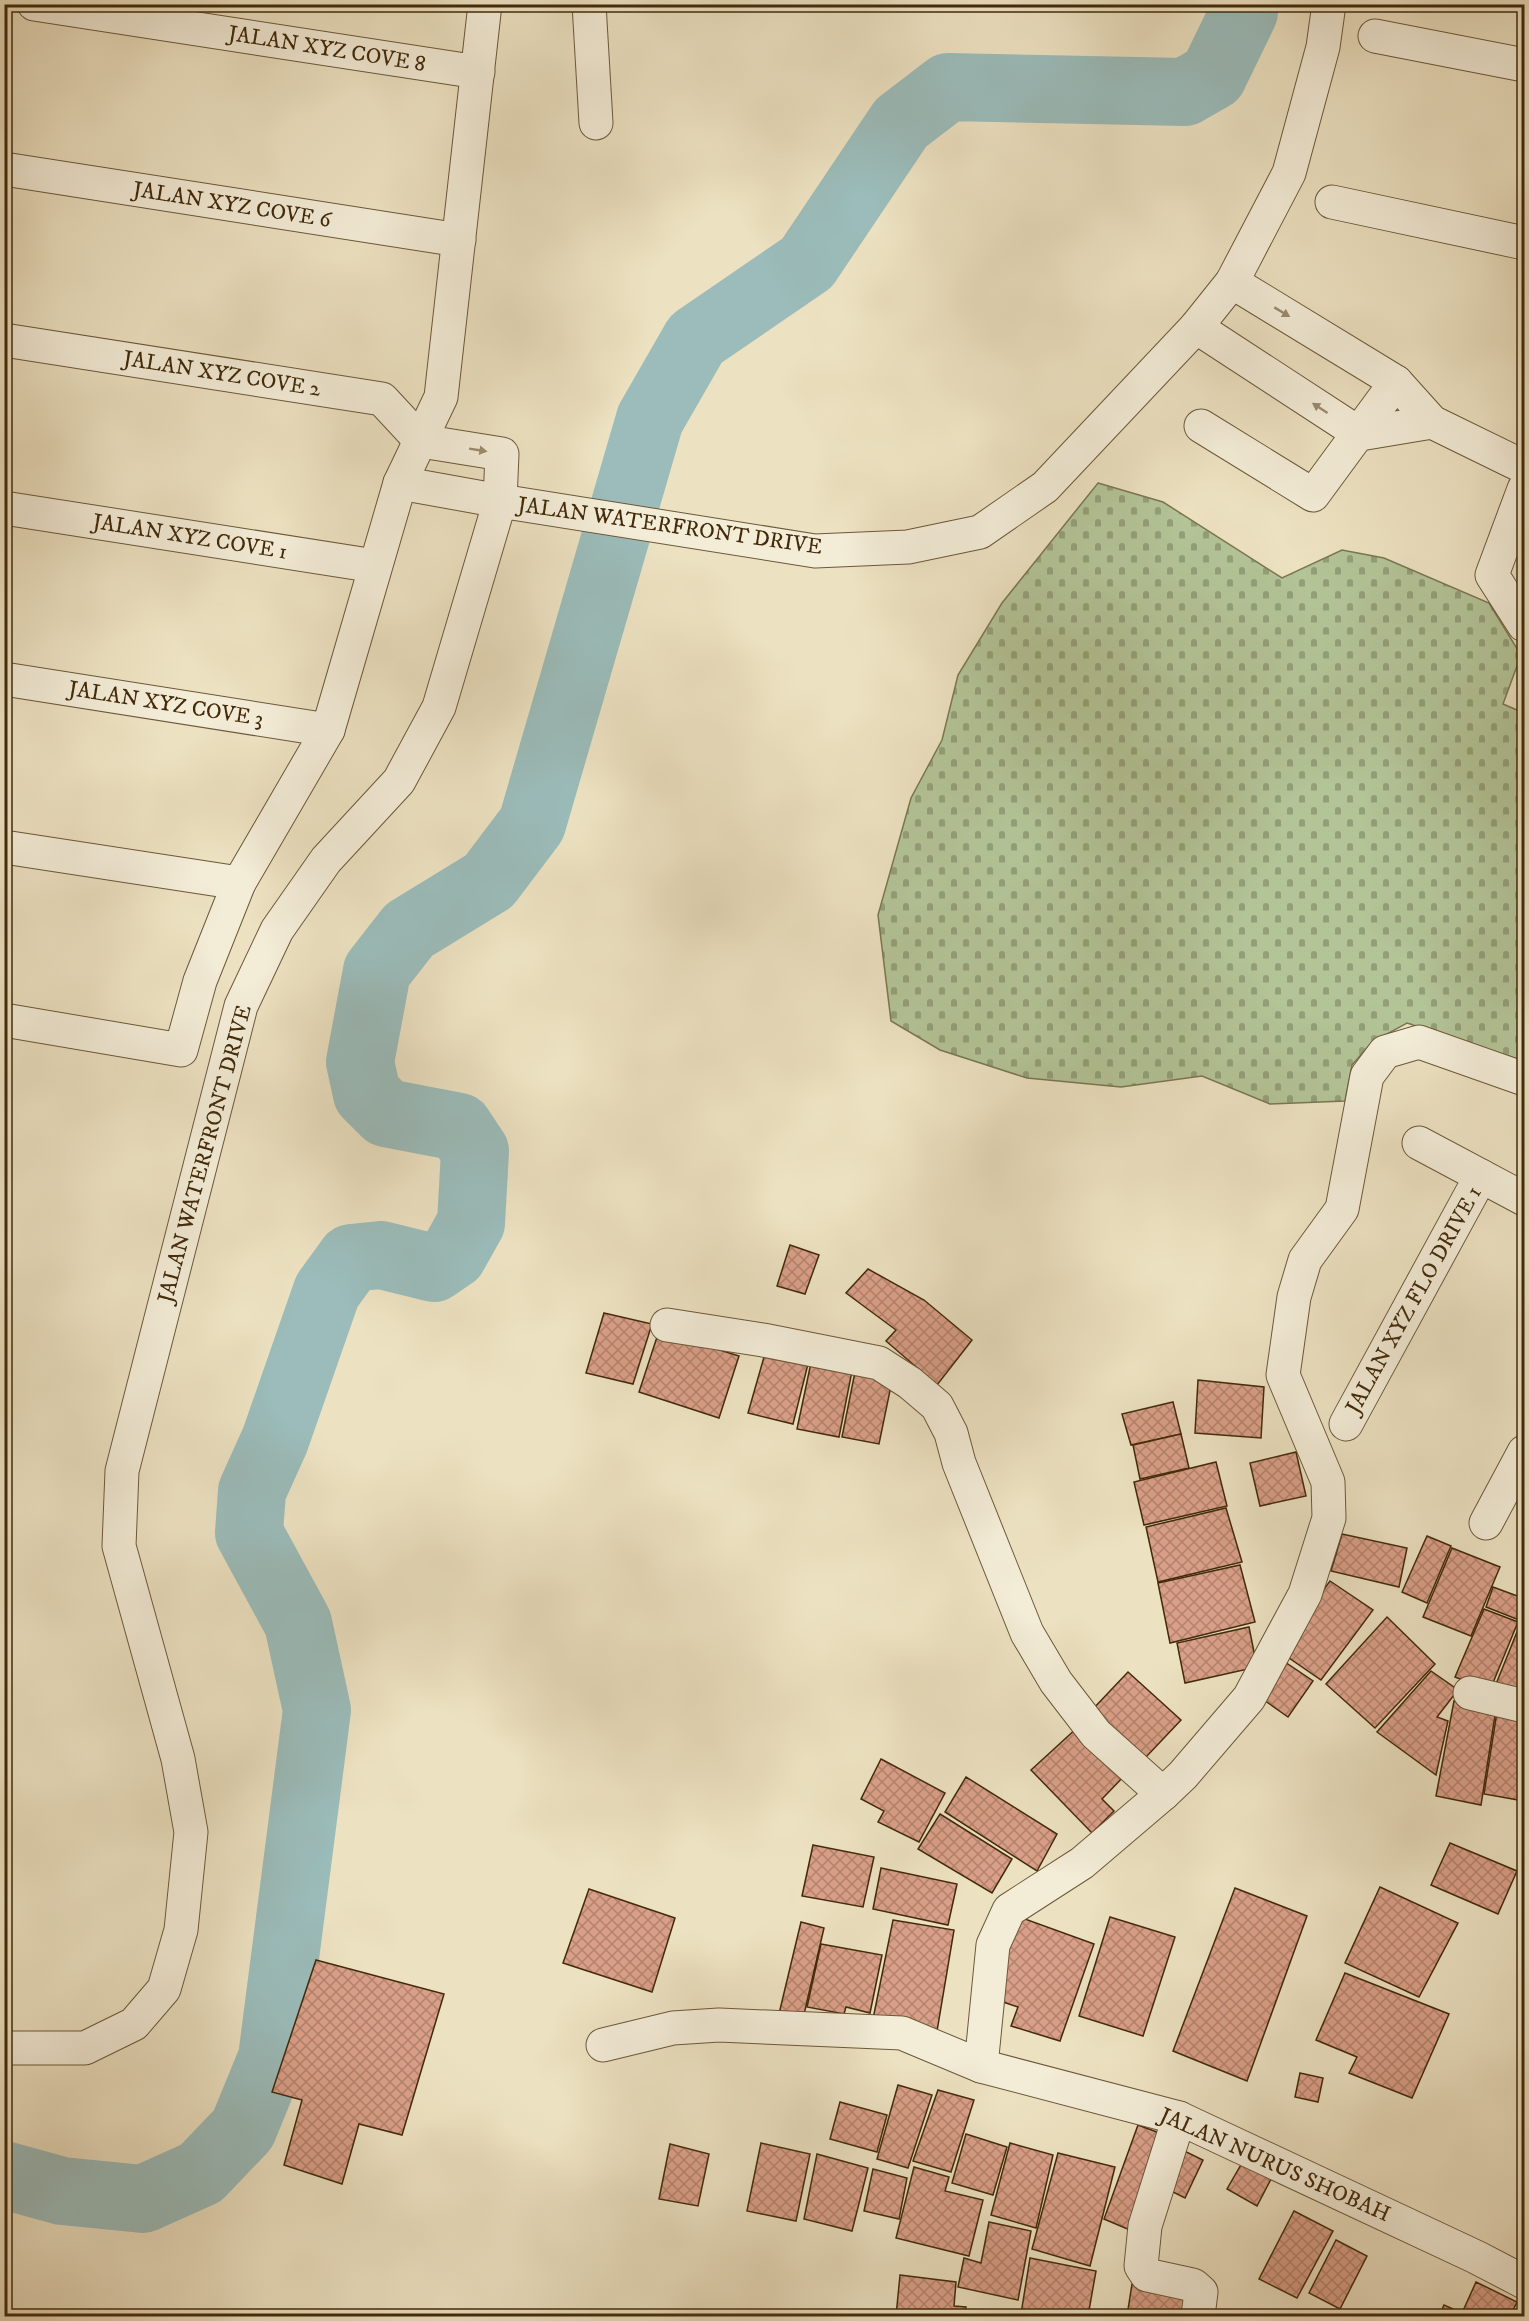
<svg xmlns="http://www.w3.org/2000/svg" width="1529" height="2321" font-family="'IM FELL DW Pica',serif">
<defs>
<pattern id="cemetery-stones" width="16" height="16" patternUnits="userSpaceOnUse" patternTransform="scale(1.5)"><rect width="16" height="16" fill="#b3c497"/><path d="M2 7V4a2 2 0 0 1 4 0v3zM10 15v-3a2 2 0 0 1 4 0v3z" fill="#939f79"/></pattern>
<pattern id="building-cross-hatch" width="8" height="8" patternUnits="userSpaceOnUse" patternTransform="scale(1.5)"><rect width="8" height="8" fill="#da9f88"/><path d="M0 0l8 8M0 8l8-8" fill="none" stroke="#b2826d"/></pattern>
</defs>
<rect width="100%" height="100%" fill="#ece1c1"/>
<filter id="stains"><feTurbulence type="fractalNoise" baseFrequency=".00333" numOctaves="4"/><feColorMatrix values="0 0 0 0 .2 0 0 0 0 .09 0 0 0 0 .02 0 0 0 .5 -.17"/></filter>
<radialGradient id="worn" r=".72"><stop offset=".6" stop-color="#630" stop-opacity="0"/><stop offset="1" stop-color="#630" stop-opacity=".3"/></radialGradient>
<polygon fill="url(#cemetery-stones)" stroke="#7a7750" stroke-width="1.5" points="1098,483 1163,502 1282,578 1342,550 1384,558 1489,603 1521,655 1503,704 1524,713 1524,1061 1407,1023 1372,1042 1352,1065 1345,1101 1270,1104 1202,1076 1121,1087 1027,1078 940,1050 891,1021 878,915 911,798 942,740 958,675 1002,603"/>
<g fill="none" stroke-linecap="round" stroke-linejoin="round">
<polyline stroke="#9bbcba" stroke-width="68" points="4,2175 62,2191 143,2199 201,2173 243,2129 272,2058 317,1710 298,1623 249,1533 252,1491 275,1440 327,1291 351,1258 381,1255 434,1268 453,1255 471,1223 475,1151 459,1127 386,1113 367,1094 360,1062 377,971 409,930 489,881 532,824 650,419 696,339 807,263 901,123 948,87 1185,92 1213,76 1244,12 1242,4"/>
</g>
<g fill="url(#building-cross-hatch)" stroke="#422a0a" stroke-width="1.5">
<polygon points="790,1245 819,1255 805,1294 777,1286"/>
<polygon points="868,1269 924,1300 972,1340 937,1385 886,1341 896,1330 846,1293"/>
<polygon points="604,1313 652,1324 633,1384 586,1373"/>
<polygon points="659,1331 739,1356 719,1418 639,1392"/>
<polygon points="766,1350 809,1360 793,1424 748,1413"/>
<polygon points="812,1358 853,1366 839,1437 797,1429"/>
<polygon points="856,1367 893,1376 879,1444 842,1437"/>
<polygon points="1198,1380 1264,1387 1261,1438 1195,1433"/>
<polygon points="1173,1402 1181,1434 1131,1445 1122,1414"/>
<polygon points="1181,1434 1189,1468 1140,1479 1133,1445"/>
<polygon points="1296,1452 1306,1496 1260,1506 1250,1463"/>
<polygon points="1216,1462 1227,1506 1144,1525 1134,1482"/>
<polygon points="1226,1508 1242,1562 1158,1582 1146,1527"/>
<polygon points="1342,1534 1407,1548 1399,1587 1331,1571"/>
<polygon points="1427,1536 1451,1546 1427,1603 1402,1592"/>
<polygon points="1452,1548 1500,1567 1471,1636 1423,1617"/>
<polygon points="1240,1565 1255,1622 1170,1643 1158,1583"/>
<polygon points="1330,1581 1373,1610 1321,1680 1279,1651"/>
<polygon points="1524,1583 1524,1622 1486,1607 1493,1587 1520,1597"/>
<polygon points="1484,1609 1518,1622 1490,1690 1455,1677"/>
<polygon points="1387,1617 1435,1664 1375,1728 1326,1684"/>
<polygon points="1249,1627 1257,1667 1185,1683 1177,1643"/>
<polygon points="1517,1632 1524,1634 1524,1695 1496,1684"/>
<polygon points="1279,1658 1313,1681 1288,1717 1254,1693"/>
<polygon points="1431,1671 1458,1690 1437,1717 1448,1721 1436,1775 1377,1732"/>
<polygon points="1128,1672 1181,1720 1146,1757 1092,1710"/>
<polygon points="1454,1701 1496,1709 1481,1805 1436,1796"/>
<polygon points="1497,1712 1524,1717 1524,1801 1484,1794"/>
<polygon points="1078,1727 1126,1774 1102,1799 1114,1811 1092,1833 1031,1770"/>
<polygon points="881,1759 945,1793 919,1842 878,1822 884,1811 861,1799"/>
<polygon points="966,1777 1057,1834 1037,1871 945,1812"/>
<polygon points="940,1814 1012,1859 992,1893 918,1849"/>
<polygon points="1450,1843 1517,1871 1498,1914 1431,1885"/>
<polygon points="813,1845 874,1857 863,1907 802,1896"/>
<polygon points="881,1868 957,1884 948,1925 873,1909"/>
<polygon points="1380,1887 1458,1923 1419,1997 1345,1963"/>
<polygon points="1235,1888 1307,1916 1247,2081 1173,2051"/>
<polygon points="589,1889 675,1918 652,1992 563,1963"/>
<polygon points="1014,1915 1094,1944 1060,2041 1011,2026 1018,2007 991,1998"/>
<polygon points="1110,1917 1175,1937 1143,2036 1079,2016"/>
<polygon points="893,1920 954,1930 937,2031 873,2019"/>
<polygon points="801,1922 824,1928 802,2023 778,2018"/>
<polygon points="821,1944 882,1955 870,2013 846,2007 844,2014 807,2007"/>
<polygon points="316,1960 444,1994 402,2135 359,2124 342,2184 284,2165 302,2100 272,2092"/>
<polygon points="1345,1973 1449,2014 1412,2098 1349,2073 1357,2057 1316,2040"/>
<polygon points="1300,2073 1323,2078 1318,2102 1295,2097"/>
<polygon points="898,2085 932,2095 908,2168 877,2159"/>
<polygon points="938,2090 974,2100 951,2172 913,2161"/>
<polygon points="840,2102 887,2115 877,2152 830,2139"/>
<polygon points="1138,2125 1173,2138 1137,2233 1104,2219"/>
<polygon points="966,2134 1007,2147 993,2195 952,2183"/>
<polygon points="761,2143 810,2154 796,2221 747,2211"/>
<polygon points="1010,2143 1053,2155 1036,2228 991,2215"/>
<polygon points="670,2144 709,2154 698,2206 659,2199"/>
<polygon points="1174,2146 1203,2160 1185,2198 1157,2184"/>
<polygon points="1058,2153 1115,2167 1090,2266 1032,2249"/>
<polygon points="817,2154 868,2168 852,2231 804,2219"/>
<polygon points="1242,2163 1271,2179 1257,2206 1227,2189"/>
<polygon points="914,2167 949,2177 945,2191 983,2200 969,2256 896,2238"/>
<polygon points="873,2169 907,2178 899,2219 864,2211"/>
<polygon points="1294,2211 1333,2231 1297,2298 1259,2279"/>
<polygon points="989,2222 1031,2231 1018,2300 958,2287 964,2258 981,2263"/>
<polygon points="1336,2240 1367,2256 1340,2309 1309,2293"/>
<polygon points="1030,2258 1096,2271 1088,2316 1033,2316 1021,2314"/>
<polygon points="900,2275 956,2282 954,2306 966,2307 965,2316 896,2316"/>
<polygon points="1476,2282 1517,2302 1510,2316 1439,2316 1444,2305 1462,2313"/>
<polygon points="1132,2284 1194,2292 1191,2316 1127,2316"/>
</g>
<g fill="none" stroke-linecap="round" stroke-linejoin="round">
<defs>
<g id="minor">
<polyline points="34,4 478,72"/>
<polyline points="589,4 596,123"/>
<polyline points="1375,36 1524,65"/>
<polyline points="4,169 459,240"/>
<polyline points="1332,202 1524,243"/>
<polyline points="1232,282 1396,382 1432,422 1524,467"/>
<polyline points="1196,327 1360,434 1432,422"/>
<polyline points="4,340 382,399 421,441"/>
<polyline points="1201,426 1313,495 1396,382"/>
<polyline points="400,483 500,501 502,454 421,441"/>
<polyline points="1524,489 1492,575 1524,625"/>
<polyline points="4,508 375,566"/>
<polyline points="4,679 328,730"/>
<polyline points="4,847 239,883"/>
<polyline points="4,1020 181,1050 200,981 239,883 328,730 400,483 441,397 485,4"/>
<polyline points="1419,1143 1524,1199"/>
<polyline points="667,1325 763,1340 879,1363 910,1383 937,1406 951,1433 959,1463 1027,1633 1056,1682 1096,1734 1163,1794"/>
<polyline points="1346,1424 1481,1176"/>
<polyline points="1486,1523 1524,1452"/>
<polyline points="1470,1693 1524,1706"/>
<polyline points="603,2045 673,2028 719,2025 902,2033 981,2066 1179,2118 1476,2257 1524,2282"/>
<polyline points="4,2048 85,2048 134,2024 164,1989 181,1930 191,1832 178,1759 119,1546 122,1471 241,1006 277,930 326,860 399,781 439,707 500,501 815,551 908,547 980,532 1045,487 1196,327 1232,282 1289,173 1323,47 1329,4"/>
<polyline points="981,2066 993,1945 1009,1910 1082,1863 1163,1794 1183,1775 1249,1698 1305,1594 1329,1518 1328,1482 1283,1375 1294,1297 1305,1260 1342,1209 1367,1076 1385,1052 1419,1042 1524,1079"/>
<polyline points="1179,2118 1145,2226 1141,2266 1147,2275 1193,2285 1201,2292 1198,2316"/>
</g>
</defs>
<use href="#minor" stroke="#6c5838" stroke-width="35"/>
<use href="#minor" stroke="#f3ecd7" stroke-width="33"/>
</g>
<defs><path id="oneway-solid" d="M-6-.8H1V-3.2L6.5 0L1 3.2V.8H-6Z" transform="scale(1.5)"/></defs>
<g fill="#9a8b70">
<use href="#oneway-solid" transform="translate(1282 312) rotate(31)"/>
<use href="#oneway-solid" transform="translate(1320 408) rotate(-147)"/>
<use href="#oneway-solid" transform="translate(478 450) rotate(9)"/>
</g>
<g text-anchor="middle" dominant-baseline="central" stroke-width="4.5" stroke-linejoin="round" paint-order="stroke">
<g font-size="22" fill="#422a0a" stroke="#f3ecd7">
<text transform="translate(327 49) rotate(9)">JALAN XYZ COVE 8</text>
<text transform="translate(232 205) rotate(9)">JALAN XYZ COVE 6</text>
<text transform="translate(222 374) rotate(9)">JALAN XYZ COVE 2</text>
<text transform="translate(670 526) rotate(8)">JALAN WATERFRONT DRIVE</text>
<text transform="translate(190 537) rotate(9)">JALAN XYZ COVE 1</text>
<text transform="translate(166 704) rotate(9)">JALAN XYZ COVE 3</text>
<text transform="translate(205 1154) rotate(-75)">JALAN WATERFRONT DRIVE</text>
<text transform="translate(1414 1300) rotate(-61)">JALAN XYZ FLO DRIVE 1</text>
<text transform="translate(1275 2165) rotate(24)">JALAN NURUS SHOBAH</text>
</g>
</g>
<rect width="1529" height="2321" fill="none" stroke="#ece1c1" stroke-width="24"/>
<rect x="6" y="6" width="1517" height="2309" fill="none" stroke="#422a0a" stroke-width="3"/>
<rect x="12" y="12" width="1505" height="2297" fill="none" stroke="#422a0a" stroke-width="1.5"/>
<rect width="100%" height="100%" filter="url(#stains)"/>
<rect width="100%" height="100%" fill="url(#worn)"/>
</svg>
